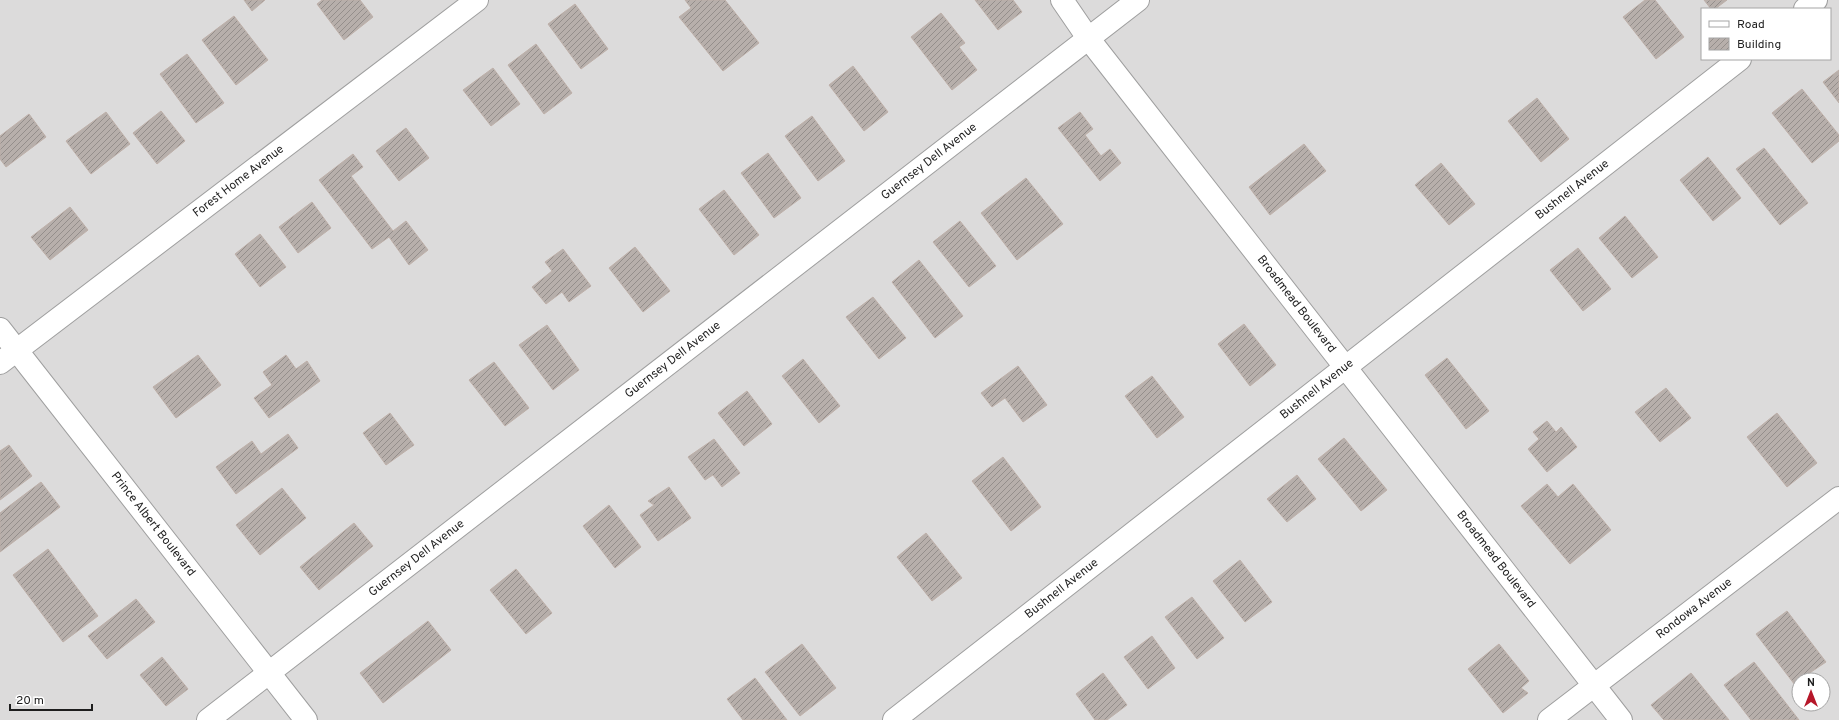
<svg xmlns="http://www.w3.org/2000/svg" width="1839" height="720" font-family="Overpass,sans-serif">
<defs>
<pattern id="building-hatch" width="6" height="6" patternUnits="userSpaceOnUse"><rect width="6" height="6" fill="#b7afab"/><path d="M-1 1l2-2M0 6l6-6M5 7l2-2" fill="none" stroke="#948e8b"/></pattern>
</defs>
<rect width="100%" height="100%" fill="#eeeae5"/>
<path fill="#dcdbdb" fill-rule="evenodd" d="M0 0H1839V720H0ZM1702 9H1830V59H1702ZM1799 680H1823V704H1799Z"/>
<g fill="url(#building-hatch)" stroke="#beb0a9">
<polygon points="244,0 265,0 252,11"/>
<polygon points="322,0 360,0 373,17 344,40 317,4"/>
<polygon points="685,0 725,0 759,43 723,71 679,17 691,8"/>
<polygon points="975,0 1013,0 1022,12 998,30"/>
<polygon points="1645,0 1655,0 1684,37 1656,59 1623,17"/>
<polygon points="1704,0 1727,0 1715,9 1711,9"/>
<polygon points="575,4 608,49 581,69 548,24"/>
<polygon points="941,13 965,43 959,47 977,70 952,90 911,37"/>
<polygon points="234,16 268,60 236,85 202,40"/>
<polygon points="536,44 572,93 544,114 508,65"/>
<polygon points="187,54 224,103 196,123 160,74"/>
<polygon points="853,66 888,112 864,131 829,85"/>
<polygon points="493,68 520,104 491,126 463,90"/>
<polygon points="1839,70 1839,103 1823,82"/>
<polygon points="1802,89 1839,135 1839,141 1812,163 1772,113"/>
<polygon points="1537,98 1569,139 1541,162 1508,121"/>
<polygon points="161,111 185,141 157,164 133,133"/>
<polygon points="106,112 130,144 91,174 66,141"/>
<polygon points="1080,112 1093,129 1085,135 1101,156 1110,149 1121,163 1100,181 1058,128"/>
<polygon points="29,114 46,137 6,167 0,159 0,136"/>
<polygon points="812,116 845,161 818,181 785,136"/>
<polygon points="406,128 429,158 399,181 376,151"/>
<polygon points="1304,144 1326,171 1270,215 1249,187"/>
<polygon points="1764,148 1808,203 1780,225 1736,169"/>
<polygon points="768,153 801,198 774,218 741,173"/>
<polygon points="353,154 363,167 351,176 393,231 406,221 428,250 409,265 389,237 372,249 319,180"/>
<polygon points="1708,157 1741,198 1713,221 1680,180"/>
<polygon points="1441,163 1475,204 1449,225 1415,185"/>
<polygon points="1026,178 1063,224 1017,260 981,213"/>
<polygon points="724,190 759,235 734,255 699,209"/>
<polygon points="312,202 331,228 298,253 279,227"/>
<polygon points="70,207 88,230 50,260 31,237"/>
<polygon points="1625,216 1658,257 1632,278 1599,238"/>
<polygon points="960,221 996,266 969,287 933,242"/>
<polygon points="260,234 286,267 260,287 235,254"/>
<polygon points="635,247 670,291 643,312 609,268"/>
<polygon points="1578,248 1611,289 1583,311 1550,270"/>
<polygon points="563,249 591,286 569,302 562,292 546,304 532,287 552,271 545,262"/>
<polygon points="919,260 963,316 935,338 892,282"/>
<polygon points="873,297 906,338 879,359 846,317"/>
<polygon points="1244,324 1276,365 1250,386 1218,344"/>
<polygon points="547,325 579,370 553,390 519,345"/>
<polygon points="198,355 221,385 176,418 153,387"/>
<polygon points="286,355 296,369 307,361 320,381 269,418 254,398 272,385 263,372"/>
<polygon points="1447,358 1489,411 1466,429 1425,375"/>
<polygon points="803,359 840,406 819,423 782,376"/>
<polygon points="494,362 529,408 505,426 469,380"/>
<polygon points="1018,366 1047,405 1023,422 1005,398 992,407 981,393"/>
<polygon points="1152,376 1184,417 1157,438 1125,396"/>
<polygon points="1666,388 1691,418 1660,442 1635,412"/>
<polygon points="747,391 772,424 744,446 718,413"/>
<polygon points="390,413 414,445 386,465 363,433"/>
<polygon points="1777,413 1817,463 1787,487 1747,437"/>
<polygon points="1547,421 1556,432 1561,427 1577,447 1547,472 1528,449 1539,439 1533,432"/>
<polygon points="288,434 298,448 236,494 216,467 252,441 261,454"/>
<polygon points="1344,438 1387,490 1361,511 1318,459"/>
<polygon points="714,439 740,473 722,487 713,475 705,480 688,457"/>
<polygon points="9,445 32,476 0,500 0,451"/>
<polygon points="1003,457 1041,507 1011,531 972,481"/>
<polygon points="1297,475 1316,499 1287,522 1267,499"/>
<polygon points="41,482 60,507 0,552 0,513"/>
<polygon points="1547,484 1558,497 1573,484 1611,530 1570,564 1521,506"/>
<polygon points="669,487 691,518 658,541 640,515 654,505 648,501"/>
<polygon points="282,488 306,518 260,555 236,525"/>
<polygon points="609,505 641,547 615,568 583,526"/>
<polygon points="354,523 373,546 319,590 300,567"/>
<polygon points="926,533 962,578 932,601 897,557"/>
<polygon points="48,549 98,616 63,642 13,575"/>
<polygon points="1240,560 1272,602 1245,622 1213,581"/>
<polygon points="516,569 552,613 526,634 490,590"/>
<polygon points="1192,597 1224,638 1197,659 1165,617"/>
<polygon points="136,599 155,622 107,659 88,636"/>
<polygon points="1787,611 1826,662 1799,680 1795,685 1756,634"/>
<polygon points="428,621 451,650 383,703 360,673"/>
<polygon points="1152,636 1175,668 1148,689 1124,657"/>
<polygon points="802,644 836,688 800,716 765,672"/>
<polygon points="1499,644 1529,681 1521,688 1528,693 1503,713 1468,669"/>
<polygon points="162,657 188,689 166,706 140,675"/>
<polygon points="1754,662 1799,720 1751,720 1724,685"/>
<polygon points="1103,673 1127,705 1107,720 1095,720 1076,694"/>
<polygon points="1691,673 1729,720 1664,720 1651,705"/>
<polygon points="755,678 787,720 743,720 727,699"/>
</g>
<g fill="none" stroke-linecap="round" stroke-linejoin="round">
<defs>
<g id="minor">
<path id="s1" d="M1062 0 1088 38 1621 720"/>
<polyline points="1805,9 1816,0"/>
<path id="s2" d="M0 329 306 720"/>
<path id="s3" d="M0 363 477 0"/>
<path id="s4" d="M208 720 1138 0"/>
<path id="s5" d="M894 720 1740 59"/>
<path id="s6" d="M1549 720 1839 498"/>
</g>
</defs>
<use href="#minor" stroke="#9f9f9f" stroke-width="24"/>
<use href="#minor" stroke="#fff" stroke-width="22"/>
</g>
<g text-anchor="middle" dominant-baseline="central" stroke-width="3" stroke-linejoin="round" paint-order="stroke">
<g font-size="12" fill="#1e1e1e" stroke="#fff">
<text stroke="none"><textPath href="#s4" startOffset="912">Guernsey Dell Avenue</textPath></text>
<text stroke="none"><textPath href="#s3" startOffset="300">Forest Home Avenue</textPath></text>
<text stroke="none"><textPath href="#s5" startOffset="861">Bushnell Avenue</textPath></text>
<text stroke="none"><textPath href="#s1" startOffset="384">Broadmead Boulevard</textPath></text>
<text stroke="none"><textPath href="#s4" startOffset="588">Guernsey Dell Avenue</textPath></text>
<text stroke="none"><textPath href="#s5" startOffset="537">Bushnell Avenue</textPath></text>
<text stroke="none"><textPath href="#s2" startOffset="248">Prince Albert Boulevard</textPath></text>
<text stroke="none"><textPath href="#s4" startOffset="264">Guernsey Dell Avenue</textPath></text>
<text stroke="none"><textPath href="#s1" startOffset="708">Broadmead Boulevard</textPath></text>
<text stroke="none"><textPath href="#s5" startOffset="213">Bushnell Avenue</textPath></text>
<text stroke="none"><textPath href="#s6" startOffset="183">Rondowa Avenue</textPath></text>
</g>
</g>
<rect x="1701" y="8" width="130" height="52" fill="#ffffff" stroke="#a5a5a5"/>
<rect x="1709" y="21" width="20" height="6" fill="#ffffff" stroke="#a5a5a5"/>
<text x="1737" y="28" font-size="12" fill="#1e1e1e">Road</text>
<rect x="1709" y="38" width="20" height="12" fill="url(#building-hatch)" stroke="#a5a5a5"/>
<text x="1737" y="48" font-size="12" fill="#1e1e1e">Building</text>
<g transform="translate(1811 692)"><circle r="19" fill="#ffffff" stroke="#a5a5a5"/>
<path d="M0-3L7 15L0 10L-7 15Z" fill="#b61729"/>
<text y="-6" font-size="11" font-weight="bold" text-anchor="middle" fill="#1e1e1e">N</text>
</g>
<path d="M10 704v6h82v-6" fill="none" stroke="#1e1e1e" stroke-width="2"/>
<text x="16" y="704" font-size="12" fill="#1e1e1e" stroke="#ffffff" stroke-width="3" paint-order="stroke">20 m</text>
</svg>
